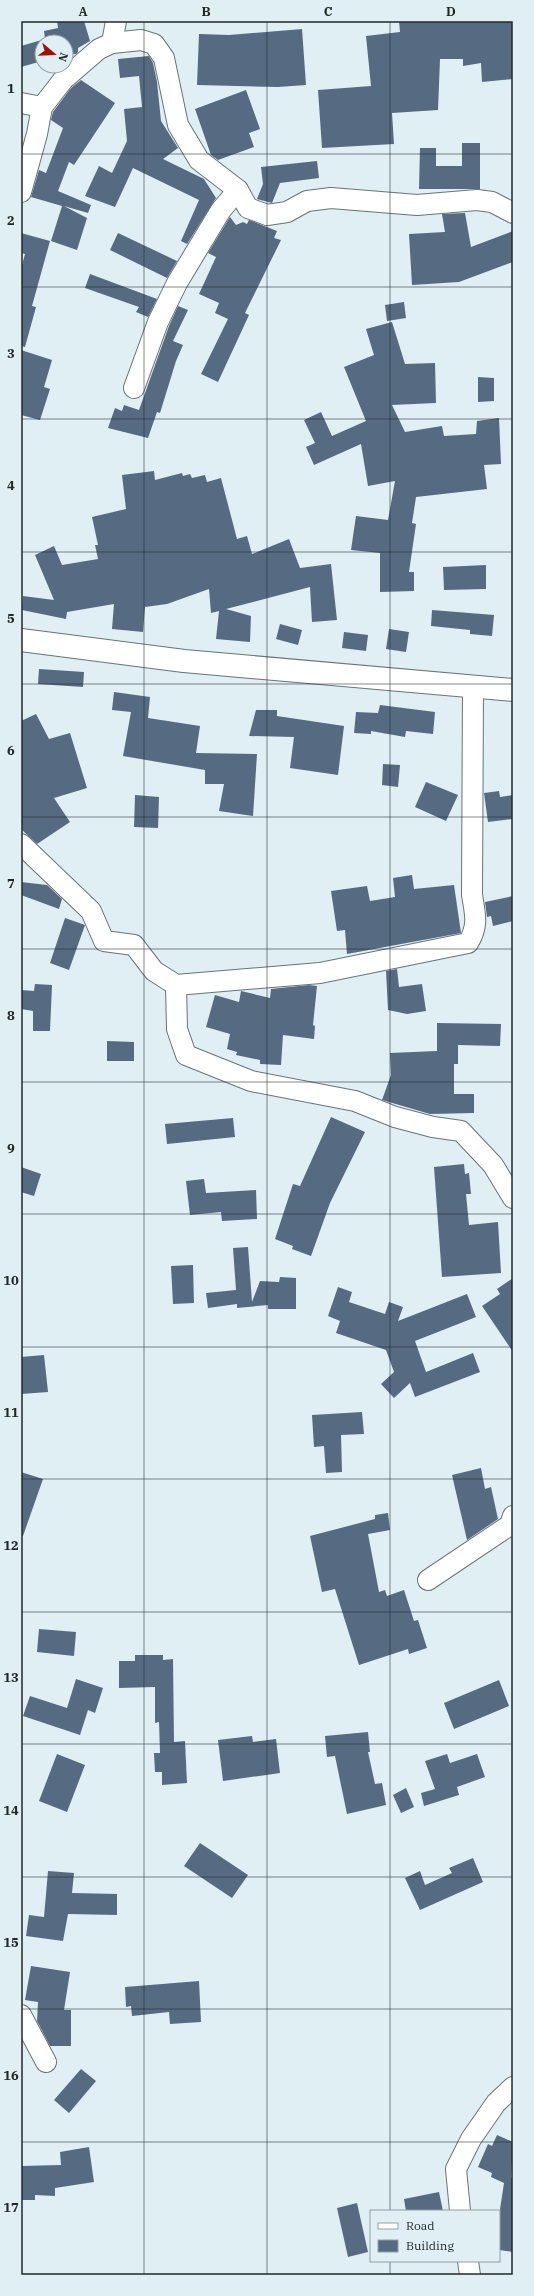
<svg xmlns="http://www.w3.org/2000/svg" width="534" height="2296" font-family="'IBM Plex Serif',serif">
<rect width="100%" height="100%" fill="#e0eff3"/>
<g fill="#566a82">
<polygon points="57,21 84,21 90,41 78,48 78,52 76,54 66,55 66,42 42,42 42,61 21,67 21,46 45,39 44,31 58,28"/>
<polygon points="399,21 513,21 513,79 482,82 481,63 463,66 463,59 440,59 438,110 392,113 394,144 322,148 318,90 371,86 366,36 400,32"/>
<polygon points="302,29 306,85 278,87 197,85 199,34 229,35"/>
<polygon points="149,56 153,63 157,82 161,121 178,148 163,159 204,179 216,198 187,244 181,241 199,200 133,168 115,207 85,196 99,166 112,173 127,141 124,109 142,107 139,76 120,78 118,59"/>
<polygon points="81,80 115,103 74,165 69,162 58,191 91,205 88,213 64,206 87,218 77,250 51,241 62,206 31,197 39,170 46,173 63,128 51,120 53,112 71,88"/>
<polygon points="246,90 260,129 249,133 254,147 218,160 211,155 195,109"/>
<polygon points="462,143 480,143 480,189 419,189 420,148 436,148 436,166 462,166"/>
<polygon points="317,161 319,178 280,183 272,203 257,199 263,184 261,167"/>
<polygon points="465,213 471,247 513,231 513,262 459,282 412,285 409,234 445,232 442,214"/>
<polygon points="230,217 236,225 243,222 247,224 249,220 277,231 274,238 281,240 245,313 249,315 218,382 201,374 228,319 215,313 219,303 199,294 216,257 208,253"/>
<polygon points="21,233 50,241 32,306 36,307 25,347 21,346 21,269 25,254 21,253"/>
<polygon points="118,233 177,261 167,278 110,250"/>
<polygon points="90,274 157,299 148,317 136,312 139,307 85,288"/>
<polygon points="404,302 406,318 387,321 385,305"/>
<polygon points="178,306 188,310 173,341 183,345 176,361 160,413 157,412 148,438 108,428 115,408 122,411 124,405 139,410 169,326"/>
<polygon points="392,322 405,364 435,363 436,403 392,405 405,432 442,426 444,436 476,434 477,421 499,418 501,464 484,465 487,489 416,497 412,523 416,524 409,572 414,572 414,591 380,592 380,553 351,550 356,516 388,520 395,481 368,486 361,444 314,465 306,447 315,443 304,420 321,412 332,436 366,421 344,367 374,355 366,329"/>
<polygon points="21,350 52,360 44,387 50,389 40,420 21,415"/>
<polygon points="478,377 494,378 494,401 478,402"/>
<polygon points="154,471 155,480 182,473 183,476 190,474 192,478 205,475 207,482 221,478 237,539 247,536 252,554 289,539 300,568 331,564 337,620 312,622 310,587 226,609 251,616 250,642 216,639 219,611 211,613 209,589 167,604 145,607 143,632 112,629 114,604 67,612 66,619 22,610 23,596 54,600 35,555 54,546 62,565 98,559 95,545 98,545 92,517 126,509 122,475"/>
<polygon points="486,565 486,589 444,590 443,567"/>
<polygon points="432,610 494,615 492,636 470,634 470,630 431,626"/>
<polygon points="280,624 302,630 298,645 276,639"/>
<polygon points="389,629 409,632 406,652 386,649"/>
<polygon points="344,632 368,635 366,651 342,648"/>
<polygon points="39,669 84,672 83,687 38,684"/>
<polygon points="114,692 150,697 148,718 200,726 196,753 257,754 253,816 219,811 224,784 205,784 205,770 123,756 131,712 112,710"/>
<polygon points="380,705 435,712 433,734 406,731 405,737 371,731 371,734 354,733 356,712 378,713"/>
<polygon points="256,710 277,710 277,716 344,726 338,775 290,768 294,737 249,736"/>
<polygon points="36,714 49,739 70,733 87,788 54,798 70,822 37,844 21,829 21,721"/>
<polygon points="383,764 400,765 398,787 382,785"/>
<polygon points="426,782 458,795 446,821 415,807"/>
<polygon points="499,791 500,797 513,795 513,819 488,822 484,793"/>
<polygon points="135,795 159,797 158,828 134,827"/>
<polygon points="412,875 414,889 454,885 461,933 347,954 345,930 337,931 331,891 367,886 370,901 395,897 393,878"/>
<polygon points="21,882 47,885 62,899 59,909 21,895"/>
<polygon points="513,896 513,921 493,926 491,916 487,917 485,902"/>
<polygon points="65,918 85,925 69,970 50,963"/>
<polygon points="397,969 399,987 422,984 426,1011 407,1014 388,1010 386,971"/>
<polygon points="35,984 52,985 50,1031 33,1031 33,1011 21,1009 21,990 34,991"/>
<polygon points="309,985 317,986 313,1025 315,1026 314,1039 283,1035 281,1065 260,1064 260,1060 236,1055 237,1052 227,1049 230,1034 206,1027 215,995 239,1002 241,991 270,998 271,989"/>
<polygon points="437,1023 501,1024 500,1046 458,1045 458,1064 454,1064 454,1094 474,1094 474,1113 430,1114 382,1100 391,1075 390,1053 437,1051"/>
<polygon points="107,1041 134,1042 134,1061 107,1061"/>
<polygon points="331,1117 365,1132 330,1203 311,1256 292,1249 293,1246 275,1239 293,1184 300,1186"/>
<polygon points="233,1118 235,1137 167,1144 165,1124"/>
<polygon points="464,1164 465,1174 469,1173 471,1194 466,1194 469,1225 498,1222 501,1273 442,1277 434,1167"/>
<polygon points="21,1167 41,1174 34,1196 21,1192"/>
<polygon points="204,1179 206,1193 256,1190 257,1219 222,1221 221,1212 190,1215 186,1181"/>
<polygon points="248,1247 252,1302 260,1281 279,1282 280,1277 296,1278 296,1309 268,1309 268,1305 237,1308 237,1304 208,1308 206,1293 236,1290 233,1248"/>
<polygon points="193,1265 194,1303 173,1304 171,1266"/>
<polygon points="513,1278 513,1352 482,1306 500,1294 497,1289"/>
<polygon points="338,1287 352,1292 349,1302 385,1314 389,1302 403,1307 398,1321 467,1294 476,1317 415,1341 426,1372 473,1353 480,1372 415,1397 410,1383 394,1398 381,1384 394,1372 386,1350 336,1333 340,1321 328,1316"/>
<polygon points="44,1355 48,1392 21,1394 21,1357"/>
<polygon points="362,1412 364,1434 341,1435 342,1472 326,1473 324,1446 314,1447 312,1415"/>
<polygon points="481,1468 485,1489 491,1487 498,1519 467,1540 452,1475"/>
<polygon points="21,1472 43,1479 23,1536 21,1535"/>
<polygon points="388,1513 390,1530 368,1534 379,1592 385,1590 387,1596 404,1590 414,1621 418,1620 427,1648 409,1654 408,1649 359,1665 335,1589 322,1592 310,1536 375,1519 375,1515"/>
<polygon points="39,1629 76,1632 74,1656 37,1652"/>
<polygon points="135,1655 163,1655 163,1660 173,1659 174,1742 185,1741 187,1783 162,1785 162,1772 155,1772 154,1753 160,1753 159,1722 155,1723 155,1687 119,1688 119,1661 135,1661"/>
<polygon points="76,1679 103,1688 95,1713 88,1710 80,1735 23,1716 30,1696 67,1708"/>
<polygon points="499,1680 509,1706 454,1729 444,1703"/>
<polygon points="368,1732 370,1752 368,1752 375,1784 382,1783 386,1805 347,1814 335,1756 327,1757 325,1736"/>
<polygon points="252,1736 253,1742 276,1739 280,1773 223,1781 218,1740"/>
<polygon points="57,1754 85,1765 67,1812 39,1801"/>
<polygon points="447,1754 450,1763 477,1754 485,1777 457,1787 459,1795 424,1806 421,1793 435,1789 425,1761"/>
<polygon points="406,1788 414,1807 401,1813 393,1795"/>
<polygon points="200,1843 248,1875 232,1898 184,1866"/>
<polygon points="473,1858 483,1882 420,1910 405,1878 420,1871 425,1885 452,1873 449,1868"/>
<polygon points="48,1871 74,1873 72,1893 117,1894 117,1915 68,1914 63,1941 26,1936 29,1915 44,1917"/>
<polygon points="31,1966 70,1972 64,2010 71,2010 71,2046 50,2046 37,2021 38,2002 25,2000"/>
<polygon points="199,1981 201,2022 170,2024 169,2012 132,2016 131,2006 126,2007 125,1987"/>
<polygon points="81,2069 96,2081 69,2113 54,2100"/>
<polygon points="497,2135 513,2142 511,2178 513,2178 513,2252 499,2250 499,2216 504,2183 491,2177 492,2173 478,2167 488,2144 492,2146"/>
<polygon points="89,2147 94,2182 55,2188 55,2196 35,2195 35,2200 21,2200 21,2166 61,2165 60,2152"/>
<polygon points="439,2192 443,2211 406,2211 404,2199"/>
<polygon points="357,2203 368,2252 348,2257 337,2208"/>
</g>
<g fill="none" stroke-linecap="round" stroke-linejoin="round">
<defs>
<g id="minor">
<polyline points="112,43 141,40 154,44 164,58 178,125 199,160 238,190 248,208 267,215 287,212 307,201 331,198 417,205 477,200 492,202 513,213"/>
<polyline points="21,103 42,107"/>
<polyline points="21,192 37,134 42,107 63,80 99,49 112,43 116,21"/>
<polyline points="134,388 158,322 177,283 221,210 238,190"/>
<path d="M21 844 91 911 104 941 134 945 154 971 176 985 320 973 468 943C479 926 475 913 472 895L473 688"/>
<polyline points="176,985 177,1029 186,1055 251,1081 355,1101 395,1117 433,1127 461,1131 493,1165 513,1198"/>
<polyline points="428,1580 510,1525 513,1516"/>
<polyline points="21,2015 46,2062"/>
<polyline points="460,2211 456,2169 471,2139 496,2103 513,2087"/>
<polyline points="468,2261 470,2275"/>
</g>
<polyline id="highway" points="21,640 184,661 513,690"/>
</defs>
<use href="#minor" stroke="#677478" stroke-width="22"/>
<use href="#highway" stroke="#677478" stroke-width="24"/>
<use href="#minor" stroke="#fff" stroke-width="20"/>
<use href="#highway" stroke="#fff" stroke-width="22"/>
</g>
<path fill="none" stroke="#222829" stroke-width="1" stroke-opacity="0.55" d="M144 21V2275M267 21V2275M390 21V2211M21 154H513M21 287H513M21 419H513M21 552H513M21 684H513M21 817H513M21 949H513M21 1082H513M21 1214H513M21 1347H513M21 1479H513M21 1612H513M21 1744H513M21 1877H513M21 2009H513M21 2142H513M390 2261V2275"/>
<rect width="534" height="2296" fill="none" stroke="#e0eff3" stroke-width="44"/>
<rect x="370" y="2210" width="130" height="52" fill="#e0eff3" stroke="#949fa2"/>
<rect x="378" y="2223" width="20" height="6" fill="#ffffff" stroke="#949fa2"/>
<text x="406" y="2230" font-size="12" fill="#222829">Road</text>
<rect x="378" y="2240" width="20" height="12" fill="#566a82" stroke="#949fa2"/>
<text x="406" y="2250" font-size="12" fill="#222829">Building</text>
<g transform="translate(54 54) rotate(109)"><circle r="19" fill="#e0eff3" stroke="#949fa2"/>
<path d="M0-3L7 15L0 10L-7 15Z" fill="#a40f04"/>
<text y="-6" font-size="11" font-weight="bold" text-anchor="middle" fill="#222829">N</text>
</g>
<rect x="22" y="22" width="490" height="2252" fill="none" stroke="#222829" stroke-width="1.5"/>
<g font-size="13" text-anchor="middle" font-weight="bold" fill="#222829">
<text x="83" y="16">A</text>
<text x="206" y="16">B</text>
<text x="328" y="16">C</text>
<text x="451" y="16">D</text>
<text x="11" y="93">1</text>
<text x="11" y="225">2</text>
<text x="11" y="358">3</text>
<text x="11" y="490">4</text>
<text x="11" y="623">5</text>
<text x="11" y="755">6</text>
<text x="11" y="888">7</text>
<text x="11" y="1020">8</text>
<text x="11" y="1153">9</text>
<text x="11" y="1285">10</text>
<text x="11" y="1417">11</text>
<text x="11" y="1550">12</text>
<text x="11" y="1682">13</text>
<text x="11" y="1815">14</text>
<text x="11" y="1947">15</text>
<text x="11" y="2080">16</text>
<text x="11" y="2212">17</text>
</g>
</svg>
